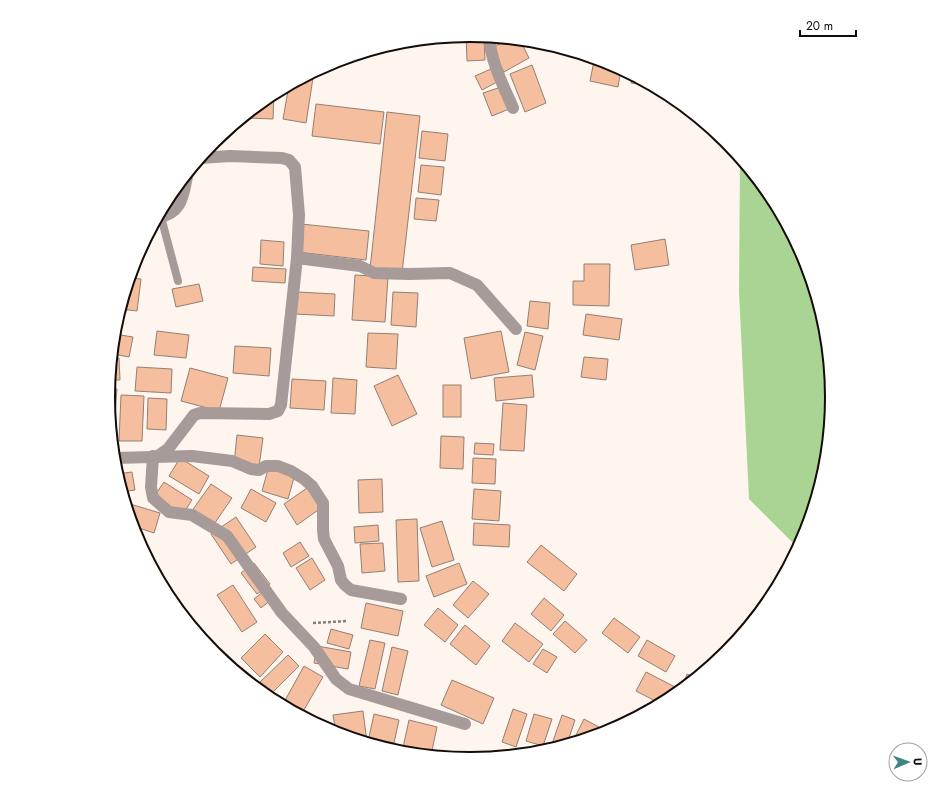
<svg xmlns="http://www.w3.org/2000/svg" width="940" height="794" font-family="Jost,sans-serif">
<rect width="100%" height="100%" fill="#fef5ef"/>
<polygon fill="#aad494" points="740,158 771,196 805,259 825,327 832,397 825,468 804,536 798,548 749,499 739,292"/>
<g fill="#f5be9f" stroke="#947f73">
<polygon points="466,35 484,36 485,60 467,61"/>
<polygon points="509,39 520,40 529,58 504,72 491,48"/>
<polygon points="594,61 612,65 621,69 618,87 590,81"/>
<polygon points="532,65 546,103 525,112 510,74"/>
<polygon points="491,69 497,82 482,90 475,76"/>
<polygon points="632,75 652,86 631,83"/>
<polygon points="305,77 313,78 306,123 283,119 289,85"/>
<polygon points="501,87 509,109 492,116 483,93"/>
<polygon points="274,93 273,119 248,118 248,113"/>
<polygon points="316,104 384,112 380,144 312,136"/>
<polygon points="387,112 420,116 402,273 370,269"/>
<polygon points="422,131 448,134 445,161 419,158"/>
<polygon points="421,165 444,167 441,195 418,192"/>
<polygon points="416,198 439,200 436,221 414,219"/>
<polygon points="301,224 369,231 366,260 298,252"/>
<polygon points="665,239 669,265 635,270 631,245"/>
<polygon points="261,240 284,242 283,266 260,264"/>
<polygon points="584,264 610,264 609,306 573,305 573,281 584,281"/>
<polygon points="253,267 286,269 285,283 252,281"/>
<polygon points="355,275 388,277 385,322 352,320"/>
<polygon points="130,278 141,279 137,311 120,309"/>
<polygon points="199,284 203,301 176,307 172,289"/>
<polygon points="298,292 335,294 334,316 296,314"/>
<polygon points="393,292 418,293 416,327 391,325"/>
<polygon points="530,301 550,303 548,329 527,326"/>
<polygon points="586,314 622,319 619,340 583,335"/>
<polygon points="157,331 189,335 186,358 154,355"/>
<polygon points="501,331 509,372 471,379 464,338"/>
<polygon points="525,332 543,336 535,370 517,365"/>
<polygon points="368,333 398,334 396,369 366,367"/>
<polygon points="114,334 133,337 129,357 112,354"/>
<polygon points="235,346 271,348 269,376 233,373"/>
<polygon points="584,357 608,359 606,380 581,377"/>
<polygon points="112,358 119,358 120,380 110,380"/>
<polygon points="137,367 172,369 171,393 135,391"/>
<polygon points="190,368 228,378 219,411 181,401"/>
<polygon points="398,375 417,414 392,426 374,386"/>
<polygon points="532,375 534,397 496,401 494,378"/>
<polygon points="333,378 357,380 355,414 331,413"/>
<polygon points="292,379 326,381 324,410 290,408"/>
<rect x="443" y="385" width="18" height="32"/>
<polygon points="109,388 117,389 115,414 110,413 108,397"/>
<polygon points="121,395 144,396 142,441 119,441"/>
<polygon points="148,398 167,399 166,430 147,429"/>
<polygon points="503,403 527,405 524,451 500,450"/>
<polygon points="111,423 115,423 115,444 113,444"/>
<polygon points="237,435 263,438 259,467 234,464"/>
<polygon points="441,436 464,437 463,469 440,468"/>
<polygon points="475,443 494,444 493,455 474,454"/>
<polygon points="180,458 209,476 199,494 169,476"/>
<polygon points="473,458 496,459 495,484 472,483"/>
<polygon points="269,466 295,474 288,499 262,491"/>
<polygon points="132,472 135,490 122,492 117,474"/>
<polygon points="382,479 383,512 359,513 358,480"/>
<polygon points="164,482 192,500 181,517 153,498"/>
<polygon points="211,484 232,498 210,530 189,515"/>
<polygon points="307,488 321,508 297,525 284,504"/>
<polygon points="251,489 276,503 266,522 241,508"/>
<polygon points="474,489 501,491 499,521 472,519"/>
<polygon points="130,504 160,513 154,533 133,526 128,511"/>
<polygon points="236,517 256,547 231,564 211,534"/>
<polygon points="417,519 419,581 398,582 396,520"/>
<polygon points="442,521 454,560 432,567 420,528"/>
<polygon points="474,523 510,525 509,547 473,545"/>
<polygon points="378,525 379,541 355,543 354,527"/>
<polygon points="300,542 309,556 291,567 283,553"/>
<polygon points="383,543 385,571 362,573 360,544"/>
<polygon points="541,545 577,574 564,591 527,562"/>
<polygon points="312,558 325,580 310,590 296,568"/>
<polygon points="254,563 270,584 257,594 241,573"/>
<polygon points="459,563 467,584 434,597 426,576"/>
<polygon points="473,581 489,594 468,618 453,605"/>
<polygon points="233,585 257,622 242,632 217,595"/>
<polygon points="264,591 271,600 261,608 254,599"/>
<polygon points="544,598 564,615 551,631 531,614"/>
<polygon points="366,603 403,611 398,636 361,628"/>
<polygon points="438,608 458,625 445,642 424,625"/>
<polygon points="614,618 640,637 628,653 602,633"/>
<polygon points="565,621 587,640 575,653 553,634"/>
<polygon points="515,623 543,644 529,662 502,641"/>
<polygon points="465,625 490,646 476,665 450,644"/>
<polygon points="331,629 353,635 349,649 327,643"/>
<polygon points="265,634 283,652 260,677 241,658"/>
<polygon points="370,640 385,643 375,689 359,686"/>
<polygon points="647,640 675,656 666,672 638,656"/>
<polygon points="317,646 351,652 348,669 314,663"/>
<polygon points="392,647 408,651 398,695 382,691"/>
<polygon points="543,649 557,657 547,673 533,664"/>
<polygon points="288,655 299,666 270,695 259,683"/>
<polygon points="304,666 323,677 301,715 283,704"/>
<polygon points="646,672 675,687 669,699 661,704 636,691"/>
<polygon points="687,674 696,678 684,688 682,687"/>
<polygon points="452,680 494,698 483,724 441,705"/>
<polygon points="513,709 527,714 516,747 502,742"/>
<polygon points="363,711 367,742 336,733 333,715"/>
<polygon points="374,714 399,720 394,743 369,737"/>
<polygon points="534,714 552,719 543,746 526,741"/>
<polygon points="562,715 575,720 567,744 554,748 551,747"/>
<polygon points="584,719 608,732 572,743"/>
<polygon points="409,720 437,727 431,755 402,752"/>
<polygon points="326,723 327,729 320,725"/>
</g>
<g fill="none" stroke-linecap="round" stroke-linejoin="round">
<polyline stroke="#857d78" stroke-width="2.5" stroke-dasharray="3 2" stroke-linecap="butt" points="313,623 348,621"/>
<polyline stroke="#a79b9a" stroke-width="8" points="161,217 178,281"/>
<g stroke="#a79b9a" stroke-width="12">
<path d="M489 37C491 62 503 85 513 108"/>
<path d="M157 218C184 213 183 194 188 172"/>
<polyline points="297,258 360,266 374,273 409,274 450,273 477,285 516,329"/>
<polyline points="153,456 151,487 153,498 169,512 192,515 227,536 282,613 314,647 336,679 349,689 465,724"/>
<polyline points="158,456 168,449 194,415 200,413 269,414 278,411 281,405 297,258 299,215 295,167 289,160 282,158 230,156 200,158"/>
<polyline points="114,458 192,456 232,461 251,469 259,470 266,466 278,466 291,471 304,479 312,486 323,503 323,530 324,539 338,566 341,580 345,585 351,590 401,599"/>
</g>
</g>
<path d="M0 0H940V794H0ZM115 397a355 355 0 1 1 710 0a355 355 0 1 1-710 0Z" fill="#fff" fill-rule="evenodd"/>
<path fill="none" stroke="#130c08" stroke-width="2" d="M115 397a355 355 0 1 1 710 0a355 355 0 1 1-710 0Z"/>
<g transform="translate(908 762) rotate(88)"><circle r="19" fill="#ffffff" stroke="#a19e9c"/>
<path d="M0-3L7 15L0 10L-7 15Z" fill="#3e8686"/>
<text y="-6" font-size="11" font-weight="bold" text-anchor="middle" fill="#130c08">U</text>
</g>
<path d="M800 30v6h56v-6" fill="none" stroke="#130c08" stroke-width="2"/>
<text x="806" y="30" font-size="12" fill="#130c08" stroke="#ffffff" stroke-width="3" paint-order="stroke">20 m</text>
</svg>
